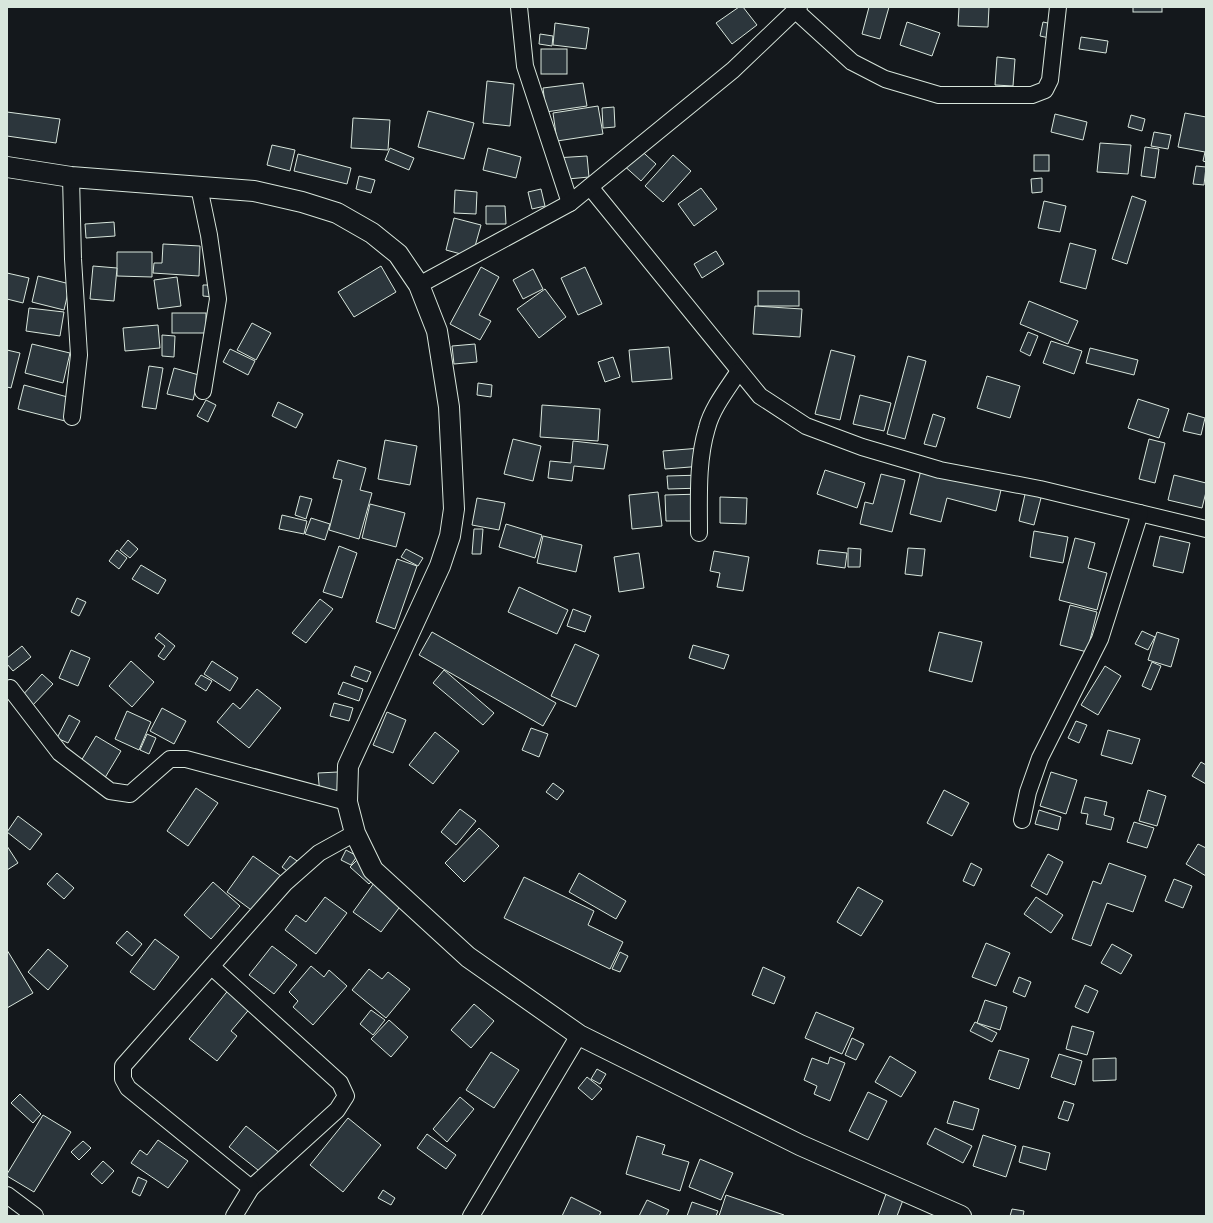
<svg xmlns="http://www.w3.org/2000/svg" width="1213" height="1223" font-family="'PT Serif',serif">
<rect width="100%" height="100%" fill="#14181c"/>
<g fill="#2c363c" stroke="#d8e6dc">
<polygon points="739,7 743,7 757,25 732,44 716,23"/>
<polygon points="869,7 889,7 880,39 862,34"/>
<polygon points="959,7 989,7 988,27 958,26"/>
<rect x="1133" y="7" width="29" height="5"/>
<polygon points="907,22 940,33 932,56 900,45"/>
<polygon points="1043,22 1057,25 1054,39 1040,36"/>
<polygon points="555,23 589,28 586,49 553,45"/>
<polygon points="540,34 553,36 552,46 539,44"/>
<polygon points="1081,37 1108,41 1106,53 1079,49"/>
<rect x="541" y="49" width="26" height="25"/>
<polygon points="997,57 1015,59 1013,86 995,85"/>
<polygon points="487,81 514,84 510,126 483,123"/>
<polygon points="583,83 587,106 546,112 543,88"/>
<polygon points="598,106 603,134 557,141 553,113"/>
<polygon points="614,107 615,127 603,128 602,108"/>
<polygon points="428,111 474,123 464,159 418,147"/>
<polygon points="7,112 60,119 56,143 7,136"/>
<polygon points="1185,113 1206,117 1206,162 1203,161 1205,152 1178,147"/>
<polygon points="1055,114 1087,122 1083,140 1051,132"/>
<polygon points="1131,115 1145,119 1142,131 1128,127"/>
<polygon points="353,118 390,120 388,150 351,148"/>
<polygon points="1154,132 1171,135 1168,149 1151,146"/>
<polygon points="1100,143 1131,145 1128,174 1097,172"/>
<polygon points="272,145 295,150 290,171 267,165"/>
<polygon points="636,146 656,164 641,181 621,163"/>
<polygon points="1145,147 1159,149 1155,178 1141,176"/>
<polygon points="390,148 414,158 409,170 385,160"/>
<polygon points="488,148 521,157 516,178 483,170"/>
<polygon points="298,154 351,168 347,184 294,171"/>
<polygon points="673,155 691,171 663,202 645,186"/>
<rect x="1034" y="155" width="15" height="16"/>
<polygon points="587,156 589,177 557,180 555,158"/>
<polygon points="1196,166 1206,167 1204,185 1193,184"/>
<polygon points="359,176 375,180 371,193 356,189"/>
<polygon points="1042,178 1042,192 1032,193 1031,179"/>
<polygon points="701,188 717,209 694,226 678,204"/>
<polygon points="541,189 545,206 532,209 528,192"/>
<polygon points="455,190 477,192 476,214 454,213"/>
<polygon points="1132,196 1146,201 1127,264 1112,259"/>
<polygon points="1044,201 1066,206 1060,232 1038,228"/>
<polygon points="486,206 505,206 506,224 486,224"/>
<polygon points="454,218 481,225 472,257 446,250"/>
<polygon points="114,222 115,236 86,238 85,224"/>
<polygon points="1070,243 1096,250 1086,289 1060,282"/>
<polygon points="163,244 200,246 199,276 153,273 154,263 162,263"/>
<polygon points="716,251 724,264 702,278 694,264"/>
<polygon points="117,252 152,252 152,277 117,276"/>
<polygon points="93,266 117,268 114,301 90,299"/>
<polygon points="381,266 396,292 354,317 338,292"/>
<polygon points="481,267 499,277 479,315 491,321 480,340 450,324"/>
<polygon points="585,267 602,304 578,315 561,278"/>
<polygon points="533,269 543,289 523,299 513,280"/>
<polygon points="7,273 29,278 23,303 7,299"/>
<polygon points="38,276 70,284 64,310 32,302"/>
<polygon points="177,277 181,306 158,309 154,280"/>
<polygon points="203,285 213,285 213,297 203,296"/>
<polygon points="545,289 566,317 539,338 517,309"/>
<rect x="758" y="291" width="41" height="15"/>
<polygon points="1029,301 1078,321 1068,344 1020,324"/>
<polygon points="755,306 802,309 800,337 753,334"/>
<polygon points="29,308 64,312 60,336 26,331"/>
<rect x="172" y="313" width="34" height="20"/>
<polygon points="252,323 271,333 256,360 237,350"/>
<polygon points="158,325 160,348 125,351 123,328"/>
<polygon points="1028,332 1038,336 1030,356 1020,351"/>
<polygon points="162,335 175,336 174,357 162,356"/>
<polygon points="1051,341 1082,351 1074,374 1043,363"/>
<polygon points="32,344 70,353 63,383 25,373"/>
<polygon points="475,344 477,362 454,364 452,346"/>
<polygon points="669,347 672,379 632,382 629,350"/>
<polygon points="1090,348 1138,360 1134,375 1086,363"/>
<polygon points="230,349 255,361 248,375 223,362"/>
<polygon points="7,350 20,353 11,388 7,387"/>
<polygon points="831,350 855,356 840,420 815,414"/>
<polygon points="908,356 926,361 905,439 887,434"/>
<polygon points="613,357 620,377 605,382 598,362"/>
<polygon points="149,366 163,368 156,409 142,407"/>
<polygon points="174,368 199,375 193,400 167,394"/>
<polygon points="987,376 1020,386 1010,418 977,408"/>
<polygon points="478,383 492,385 491,397 477,395"/>
<polygon points="24,385 71,398 65,421 18,409"/>
<polygon points="860,395 891,403 884,431 853,424"/>
<polygon points="1138,399 1169,409 1159,438 1128,428"/>
<polygon points="206,400 216,405 208,422 197,416"/>
<polygon points="278,402 303,414 296,428 272,416"/>
<polygon points="542,405 600,409 598,441 540,437"/>
<polygon points="1188,413 1205,418 1201,435 1183,431"/>
<polygon points="933,414 945,418 936,447 924,444"/>
<polygon points="513,439 541,446 533,481 504,474"/>
<polygon points="1149,439 1165,443 1155,483 1139,479"/>
<polygon points="385,440 417,446 410,485 378,479"/>
<polygon points="573,441 608,445 604,469 574,466 572,481 548,478 550,461 571,463"/>
<polygon points="701,448 703,466 665,469 663,451"/>
<polygon points="338,460 366,468 360,490 372,493 359,539 329,530 342,480 333,478"/>
<polygon points="825,470 865,483 857,508 817,494"/>
<polygon points="921,470 1001,490 996,511 947,498 941,522 910,514"/>
<polygon points="881,474 905,480 892,532 860,524 865,502 873,504"/>
<polygon points="703,475 703,488 668,489 667,476"/>
<polygon points="1174,475 1206,483 1206,492 1202,508 1168,500"/>
<polygon points="1026,490 1042,494 1034,525 1019,521"/>
<polygon points="658,492 662,526 632,529 629,495"/>
<polygon points="702,494 703,521 666,521 665,495"/>
<polygon points="300,496 312,499 306,519 295,515"/>
<polygon points="720,497 747,498 746,524 720,523"/>
<polygon points="477,498 505,503 499,530 472,525"/>
<polygon points="370,504 405,513 396,547 362,538"/>
<polygon points="282,515 307,521 304,534 279,529"/>
<polygon points="311,518 330,524 325,540 305,534"/>
<polygon points="506,524 542,535 535,558 499,547"/>
<polygon points="474,529 483,529 481,554 472,554"/>
<polygon points="1034,531 1068,537 1063,563 1030,557"/>
<polygon points="543,536 582,545 576,572 537,563"/>
<polygon points="1160,536 1190,543 1183,573 1153,566"/>
<polygon points="1075,538 1095,543 1088,568 1107,573 1097,610 1059,600"/>
<polygon points="128,540 138,549 130,558 120,550"/>
<polygon points="339,546 357,553 342,598 323,592"/>
<polygon points="848,548 861,549 860,567 848,567"/>
<polygon points="908,548 925,549 922,576 905,574"/>
<polygon points="406,549 423,558 418,566 401,557"/>
<polygon points="117,550 127,558 119,569 109,561"/>
<polygon points="819,550 847,553 845,568 817,564"/>
<polygon points="714,551 749,557 743,591 717,587 720,573 710,571"/>
<polygon points="639,553 644,588 619,592 614,557"/>
<polygon points="397,559 417,566 395,629 376,622"/>
<polygon points="141,565 166,580 158,594 132,579"/>
<polygon points="519,587 568,610 557,634 508,612"/>
<polygon points="77,598 86,602 79,616 71,612"/>
<polygon points="320,599 333,609 306,643 292,633"/>
<polygon points="1070,605 1097,612 1087,652 1060,645"/>
<polygon points="573,609 591,616 585,632 567,626"/>
<polygon points="1142,631 1155,637 1148,650 1135,644"/>
<polygon points="432,632 556,703 543,726 419,655"/>
<polygon points="939,632 982,642 972,682 929,671"/>
<polygon points="1157,632 1179,639 1171,667 1148,660"/>
<polygon points="159,633 175,646 164,660 158,656 165,646 155,638"/>
<polygon points="575,644 599,655 576,707 551,696"/>
<polygon points="693,645 729,655 724,669 689,658"/>
<polygon points="22,646 31,657 13,671 7,664 7,658"/>
<polygon points="71,650 90,658 78,686 59,678"/>
<polygon points="131,661 154,682 132,707 109,686"/>
<polygon points="212,661 238,678 230,691 204,674"/>
<polygon points="1152,662 1161,666 1151,690 1142,686"/>
<polygon points="355,666 371,672 367,682 351,676"/>
<polygon points="1105,666 1121,676 1098,715 1081,705"/>
<polygon points="444,670 494,713 483,725 433,683"/>
<polygon points="42,674 53,684 31,707 20,698"/>
<polygon points="201,675 212,681 206,691 195,684"/>
<polygon points="343,682 363,689 359,701 338,694"/>
<polygon points="257,689 281,708 249,748 217,722 233,703 240,709"/>
<polygon points="334,703 353,708 349,721 330,716"/>
<polygon points="162,708 186,721 174,744 150,731"/>
<polygon points="127,711 151,722 139,750 115,739"/>
<polygon points="387,712 406,720 393,753 373,745"/>
<polygon points="69,715 80,721 68,743 57,738"/>
<polygon points="1076,721 1087,725 1079,743 1068,738"/>
<polygon points="531,728 548,734 539,757 522,750"/>
<polygon points="1108,730 1140,739 1132,764 1101,755"/>
<polygon points="435,732 459,751 433,784 409,765"/>
<polygon points="147,734 156,738 149,754 140,750"/>
<polygon points="96,736 121,751 103,781 78,766"/>
<polygon points="1201,762 1206,765 1206,784 1192,776"/>
<polygon points="338,772 340,793 320,795 318,773"/>
<polygon points="1051,772 1077,780 1066,814 1040,806"/>
<polygon points="553,783 564,791 557,800 546,792"/>
<polygon points="196,788 218,803 188,846 167,831"/>
<polygon points="944,790 969,803 952,836 927,823"/>
<polygon points="1148,790 1166,796 1157,826 1139,821"/>
<polygon points="1085,797 1107,802 1104,815 1114,818 1111,830 1086,824 1088,814 1081,813"/>
<polygon points="460,809 476,821 456,845 441,832"/>
<polygon points="1039,810 1061,817 1058,830 1035,824"/>
<polygon points="18,816 42,834 30,850 7,832"/>
<polygon points="1134,822 1154,828 1147,848 1127,842"/>
<polygon points="479,828 499,846 464,882 445,863"/>
<polygon points="1198,844 1206,848 1206,876 1186,864"/>
<polygon points="7,846 18,863 7,870"/>
<polygon points="346,850 357,856 351,865 341,860"/>
<polygon points="1048,854 1063,862 1047,895 1031,886"/>
<polygon points="253,856 281,876 254,912 227,892"/>
<polygon points="290,856 300,863 291,874 282,867"/>
<polygon points="360,857 379,874 369,884 350,867"/>
<polygon points="971,863 982,869 974,886 963,881"/>
<polygon points="1109,863 1146,876 1133,912 1107,903 1091,946 1072,939 1093,881 1101,884"/>
<polygon points="57,873 74,888 64,899 47,884"/>
<polygon points="579,873 626,901 616,919 569,892"/>
<polygon points="524,877 594,911 588,925 623,942 610,969 504,918"/>
<polygon points="1174,879 1192,886 1183,908 1165,901"/>
<polygon points="213,882 240,906 211,939 184,915"/>
<polygon points="374,883 402,904 381,932 353,912"/>
<polygon points="858,887 883,901 861,936 837,922"/>
<polygon points="325,897 347,913 316,954 285,930 296,915 306,922"/>
<polygon points="1036,897 1063,915 1051,933 1024,914"/>
<polygon points="127,931 142,944 132,956 116,943"/>
<polygon points="155,939 179,957 154,990 130,972"/>
<polygon points="986,943 1010,953 996,986 972,977"/>
<polygon points="1112,944 1132,955 1121,974 1101,963"/>
<polygon points="272,946 297,965 274,994 249,975"/>
<polygon points="48,949 68,966 48,990 28,972"/>
<polygon points="7,950 33,993 7,1008"/>
<polygon points="620,952 628,956 620,972 612,969"/>
<polygon points="311,966 324,977 329,970 347,986 313,1025 293,1007 298,1001 289,992"/>
<polygon points="763,967 785,977 774,1004 752,995"/>
<polygon points="369,969 382,979 388,972 410,989 386,1018 352,990"/>
<polygon points="1019,977 1031,982 1025,997 1013,992"/>
<polygon points="1085,985 1098,991 1088,1013 1075,1007"/>
<polygon points="230,988 252,1006 231,1031 237,1036 217,1061 189,1039"/>
<polygon points="985,1000 1007,1007 1000,1030 977,1023"/>
<polygon points="474,1004 494,1021 471,1048 451,1030"/>
<polygon points="371,1010 385,1020 373,1035 360,1024"/>
<polygon points="816,1012 854,1028 842,1054 805,1038"/>
<polygon points="389,1020 408,1037 391,1057 371,1039"/>
<polygon points="975,1022 997,1033 992,1042 970,1031"/>
<polygon points="1072,1026 1094,1032 1087,1055 1066,1049"/>
<polygon points="852,1038 864,1044 856,1060 845,1055"/>
<polygon points="999,1050 1029,1059 1019,1089 989,1079"/>
<polygon points="491,1052 519,1070 494,1108 466,1090"/>
<polygon points="1059,1054 1082,1061 1075,1085 1051,1077"/>
<polygon points="890,1056 916,1072 901,1097 875,1082"/>
<polygon points="830,1057 845,1063 830,1101 814,1094 817,1086 804,1080 812,1058 828,1064"/>
<polygon points="1116,1058 1116,1080 1093,1081 1093,1059"/>
<polygon points="597,1069 606,1074 600,1084 591,1079"/>
<polygon points="587,1077 602,1089 592,1100 578,1088"/>
<polygon points="868,1092 887,1101 868,1140 849,1131"/>
<polygon points="20,1094 41,1114 33,1123 11,1103"/>
<polygon points="460,1097 474,1109 447,1142 433,1129"/>
<polygon points="954,1101 979,1109 973,1130 947,1123"/>
<polygon points="1064,1101 1074,1104 1068,1121 1058,1118"/>
<polygon points="43,1115 71,1132 34,1192 7,1176 7,1174"/>
<polygon points="348,1118 381,1145 343,1192 310,1165"/>
<polygon points="246,1126 285,1157 268,1178 229,1147"/>
<polygon points="935,1128 972,1146 963,1163 927,1144"/>
<polygon points="427,1134 456,1155 446,1169 417,1148"/>
<polygon points="983,1135 1016,1146 1006,1177 973,1166"/>
<polygon points="637,1136 665,1145 662,1154 689,1162 680,1191 626,1174"/>
<polygon points="158,1140 188,1161 168,1188 131,1163 140,1150 147,1155"/>
<polygon points="83,1141 91,1148 79,1160 71,1152"/>
<polygon points="1023,1146 1050,1153 1046,1170 1019,1162"/>
<polygon points="700,1159 733,1173 721,1200 689,1187"/>
<polygon points="103,1161 114,1171 102,1184 91,1174"/>
<polygon points="138,1177 147,1181 140,1196 132,1192"/>
<polygon points="383,1190 395,1198 391,1205 378,1198"/>
<polygon points="886,1194 903,1200 897,1216 878,1216"/>
<polygon points="726,1195 784,1215 784,1216 719,1216"/>
<polygon points="571,1197 601,1212 599,1216 562,1216"/>
<polygon points="647,1200 669,1210 666,1216 639,1216"/>
<polygon points="692,1202 718,1211 716,1216 687,1216"/>
<polygon points="1012,1209 1024,1211 1023,1216 1010,1216"/>
</g>
<g fill="none" stroke-linecap="round" stroke-linejoin="round">
<defs>
<g id="minor">
<polyline points="519,7 525,66 570,203"/>
<polyline points="796,11 852,62 885,79 939,95 1032,95 1045,90 1050,80 1058,7"/>
<polyline points="71,177 73,259 79,355 72,417"/>
<polyline points="199,187 209,235 218,299 203,391"/>
<polyline points="590,187 760,396 806,426 862,447 940,470 1040,489 1206,529"/>
<polyline points="419,285 570,203 733,70 799,7"/>
<path d="M699 533C699 498 697 461 707 428 712 408 728 388 739 371"/>
<polyline points="10,688 60,753 110,791 130,794 170,759 186,759 347,802"/>
<polyline points="1022,820 1028,792 1040,758 1100,639 1140,513"/>
<polyline points="212,967 340,1083 346,1096 337,1110 251,1188 234,1216"/>
<polyline points="251,1188 128,1088 123,1079 123,1066 285,883 319,853 355,833"/>
<polyline points="7,1195 35,1216"/>
<polyline points="471,1216 579,1035"/>
</g>
<polyline id="tertiary" points="7,167 71,177 254,191 302,202 337,213 372,233 398,254 419,285 437,331 449,407 454,509 450,536 440,566 348,766 347,802 355,833 373,870 468,957 579,1035 800,1145 961,1216"/>
</defs>
<use href="#minor" stroke="#d8e6dc" stroke-width="18"/>
<use href="#tertiary" stroke="#d8e6dc" stroke-width="22"/>
<use href="#minor" stroke="#14181c" stroke-width="16"/>
<use href="#tertiary" stroke="#14181c" stroke-width="20"/>
</g>
<rect width="1213" height="1223" fill="none" stroke="#d8e6dc" stroke-width="16"/>
</svg>
